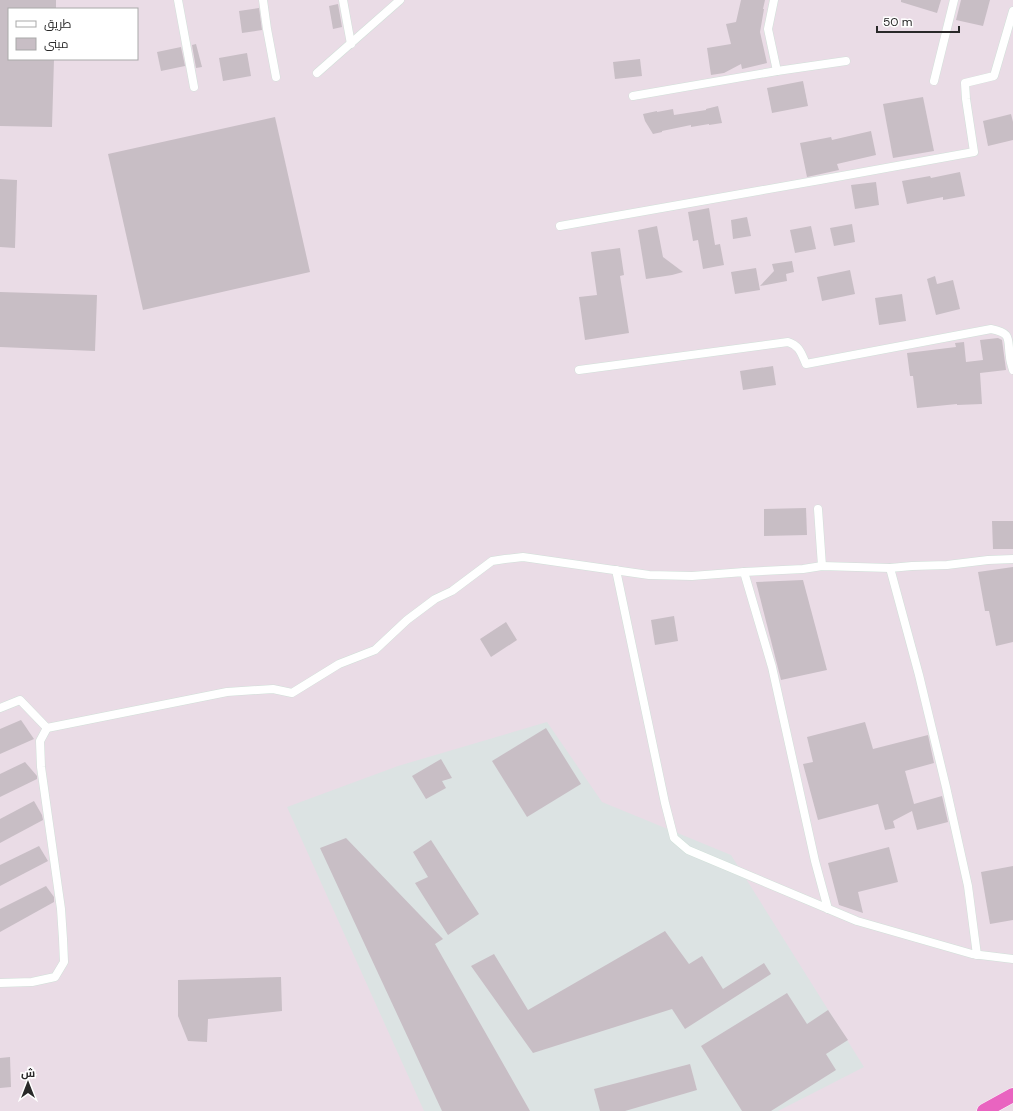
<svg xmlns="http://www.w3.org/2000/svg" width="1013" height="1111" font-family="'DM Sans',Cairo,sans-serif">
<rect width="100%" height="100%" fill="#eadce6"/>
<polygon fill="#dce3e3" points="547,722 602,802 731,855 864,1067 778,1111 424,1111 287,807 398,766"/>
<g fill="#c8bec5">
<polygon points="0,0 56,0 56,9 9,9 9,59 54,59 52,127 0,126"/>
<polygon points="741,0 765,0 763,9 764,9 760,32 767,63 742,69 741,64 724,73 711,75 707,48 731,44 726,24 736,22"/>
<polygon points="901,0 941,0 937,13 901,2"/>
<polygon points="961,0 990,0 983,26 956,20"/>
<polygon points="338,4 342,27 333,29 329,6"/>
<polygon points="259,8 262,30 242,33 239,11"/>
<polygon points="196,44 202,67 196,68 192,45"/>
<polygon points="181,47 185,66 161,71 157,52"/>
<polygon points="247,53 251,76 223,81 219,58"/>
<polygon points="640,59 642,76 615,79 613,62"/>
<polygon points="803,81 808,106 772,113 767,88"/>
<polygon points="923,97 934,151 893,158 883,104"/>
<polygon points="718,106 722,123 709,125 709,124 691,127 691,125 662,131 662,132 653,134 645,121 643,114 657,111 657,112 673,109 674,115 706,110 706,109"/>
<polygon points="1011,114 1013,122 1013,140 988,146 983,121"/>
<polygon points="275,117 310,272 143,310 108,154"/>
<polygon points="871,131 876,155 837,164 839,170 807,177 800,143 831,137 832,140"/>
<polygon points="960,172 965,196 943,200 943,197 907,204 902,181 930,176 931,178"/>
<polygon points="0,179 17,180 15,248 0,247"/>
<polygon points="876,182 879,205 855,209 851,185"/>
<polygon points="709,208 715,245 720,244 724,265 703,269 698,240 693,241 688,212"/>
<polygon points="747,217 751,236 733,239 731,220"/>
<polygon points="852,224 855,242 834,246 830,228"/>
<polygon points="657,226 663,257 683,272 672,275 646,279 638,230"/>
<polygon points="811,226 816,249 795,253 790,230"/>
<polygon points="620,248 624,275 620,276 629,333 585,340 579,297 597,295 591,252"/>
<polygon points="792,261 794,272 786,274 787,281 760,286 774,271 772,264"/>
<polygon points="756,268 760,290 735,294 731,272"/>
<polygon points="850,270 855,294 822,301 817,277"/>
<polygon points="935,276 937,284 953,280 960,309 936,315 927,279"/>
<polygon points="0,292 97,295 95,351 0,347"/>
<polygon points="902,294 906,321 879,325 875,298"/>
<polygon points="998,338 1002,340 1006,370 980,373 982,404 957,405 957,404 917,408 913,376 910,376 907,353 956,347 955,343 964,342 966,362 983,360 980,340"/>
<polygon points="773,366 776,385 743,390 740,371"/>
<polygon points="806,508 807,535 764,536 764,509"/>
<polygon points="992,521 1013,521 1013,549 993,549"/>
<polygon points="1013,567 1013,642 996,646 989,611 985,611 978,572"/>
<polygon points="803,580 827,670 781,680 756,582"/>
<polygon points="674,616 678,641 655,645 651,620"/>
<polygon points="506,622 517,640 491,657 480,639"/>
<polygon points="21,720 34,739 0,754 0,729"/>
<polygon points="865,722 873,749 928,735 934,763 905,771 914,804 942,796 948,822 917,830 912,811 893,821 895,828 885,830 878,804 818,820 803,764 813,762 807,737"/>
<polygon points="546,728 581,784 527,817 492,761"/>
<polygon points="441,759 452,778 442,781 446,788 426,799 412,776"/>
<polygon points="25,762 37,776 37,779 0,797 0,774"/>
<polygon points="34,801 42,815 43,820 0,843 0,819"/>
<polygon points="346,838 443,939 435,944 530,1111 442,1111 320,848"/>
<polygon points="431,840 479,914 448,935 415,883 428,877 413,852"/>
<polygon points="39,846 48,861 0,886 0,865"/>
<polygon points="889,847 898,882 858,892 863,913 839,905 828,863"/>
<polygon points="1013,866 1013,920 990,924 981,872"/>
<polygon points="46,886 54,897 54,902 0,932 0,909"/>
<polygon points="665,931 689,964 702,956 723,989 764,963 771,974 685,1029 672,1009 533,1053 471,966 494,954 528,1010"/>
<polygon points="281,977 282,1011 208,1019 207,1042 188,1041 178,1016 178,980"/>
<polygon points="787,993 807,1024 828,1010 848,1040 826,1054 836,1070 771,1111 742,1111 701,1046"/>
<polygon points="10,1057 11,1087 0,1088 0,1058"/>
<polygon points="690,1064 697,1090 625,1111 600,1111 594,1089"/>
</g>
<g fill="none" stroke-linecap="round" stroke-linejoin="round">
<defs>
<g id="minor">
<polyline points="178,0 194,87"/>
<polyline points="263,0 267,29 276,77"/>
<polyline points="343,0 351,44"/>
<polyline points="777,71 846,61"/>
<polyline points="317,73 400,0"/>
<polyline points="934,81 954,0"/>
<polyline points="633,96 777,71 768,29 774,0"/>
<polyline points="560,226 820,180 974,152 966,99 965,83 994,76 1013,11"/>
<path d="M579 370 788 342C800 346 801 353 806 364L991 329C1013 333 1007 340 1010 357 1010 361 1012 366 1013 370"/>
<polyline points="818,509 822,566"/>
<polyline points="890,568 919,675 946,787 968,886 977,955"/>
<polyline points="616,570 665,803 674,838 688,850 857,921 972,954 1013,959"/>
<polyline points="744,572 803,569 822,566 890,568 912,566 947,565 988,560 1013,559"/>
<polyline points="0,708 20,700 47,728 227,692 273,689 292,693 339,664 375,650 407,620 435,599 452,591 492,561 505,559 523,557 649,575 692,576 744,572 772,667 815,861 828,909"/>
<polyline points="0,983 32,982 55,977 64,962 63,939 61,909 41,767 40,741 47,728"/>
</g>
<polyline id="trunk" points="984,1111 1013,1095"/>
</defs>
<use href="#minor" stroke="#d1e0d9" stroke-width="9"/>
<use href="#trunk" stroke="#fff" stroke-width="15"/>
<use href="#minor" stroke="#fff" stroke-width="8"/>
<use href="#trunk" stroke="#e964c0" stroke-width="14"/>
</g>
<rect x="8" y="8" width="130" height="52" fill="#ffffff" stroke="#a9a9a9"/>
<rect x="16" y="21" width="20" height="6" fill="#ffffff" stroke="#a9a9a9"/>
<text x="44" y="28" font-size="12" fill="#292929">طريق</text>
<rect x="16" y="38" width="20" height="12" fill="#c8bec5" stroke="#a9a9a9"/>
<text x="44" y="48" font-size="12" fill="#292929">مبنى</text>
<g transform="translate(28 1083)" stroke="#ffffff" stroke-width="3" paint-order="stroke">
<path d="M0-3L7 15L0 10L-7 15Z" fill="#292929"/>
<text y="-6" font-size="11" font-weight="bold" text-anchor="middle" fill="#292929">ش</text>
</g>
<path d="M877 26v6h82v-6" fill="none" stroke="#292929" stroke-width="2"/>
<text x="883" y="26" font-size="12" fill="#292929" stroke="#ffffff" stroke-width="3" paint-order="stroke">50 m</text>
</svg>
